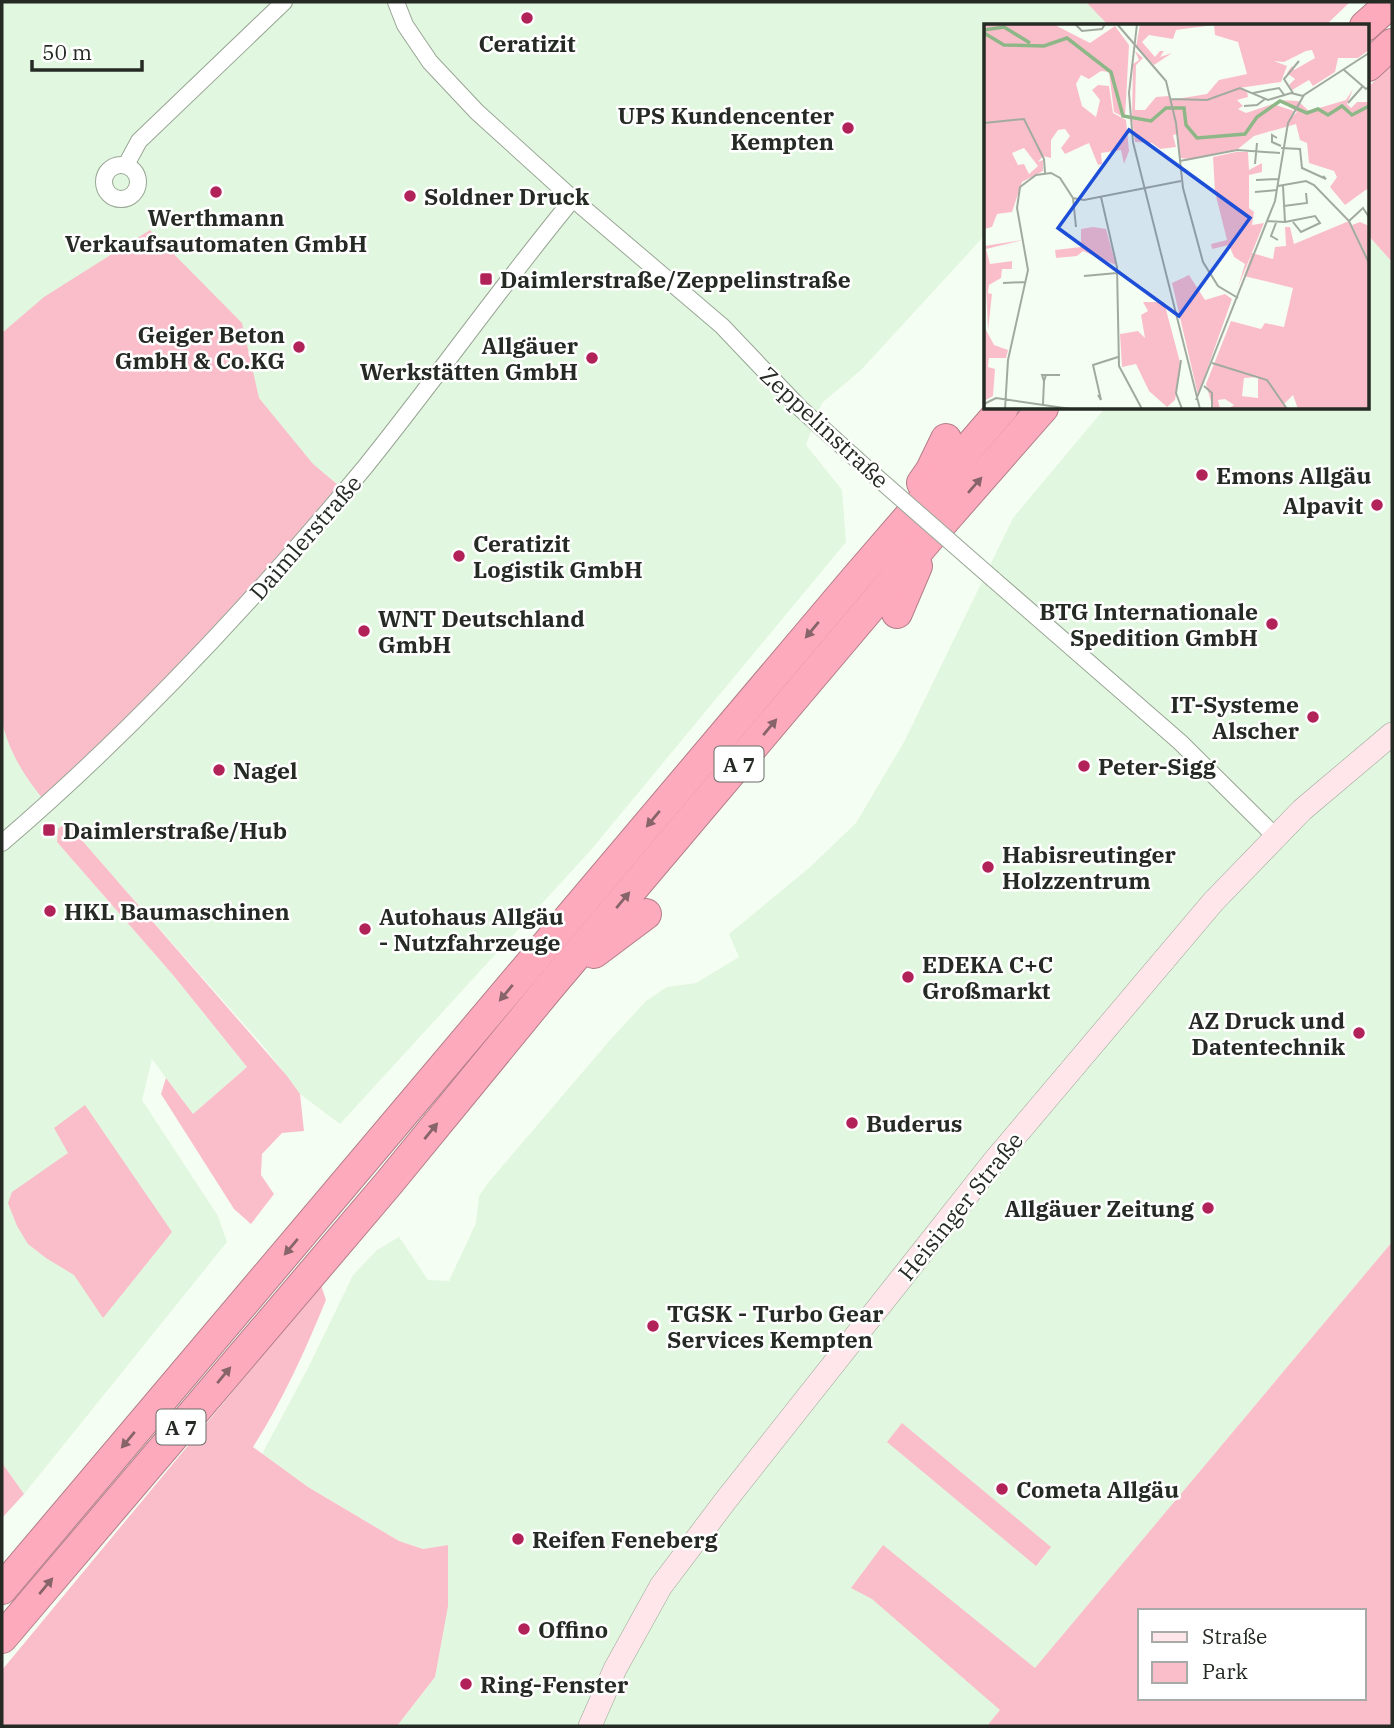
<svg xmlns="http://www.w3.org/2000/svg" width="1394" height="1728" font-family="'IBM Plex Serif',serif">
<rect width="100%" height="100%" fill="#f5fef3"/>
<g fill="#e2f7df">
<polygon points="2,2 1086,2 1109,26 986,26 986,234 861,370 822,403 806,445 842,490 846,542 590,851 340,1124 300,1094 265,1048 66,823 57,842 173,975 247,1067 193,1114 152,1059 142,1100 218,1216 227,1242 24,1494 2,1463"/>
<polygon points="1368,235 1392,262 1392,1242 987,1726 397,1726 435,1677 447,1545 424,1549 399,1541 308,1487 262,1454 308,1368 353,1275 377,1250 399,1237 428,1280 449,1281 476,1223 479,1196 488,1183 610,1040 646,1001 667,987 696,983 739,957 729,934 809,868 856,823 904,742 1013,518 1105,408 1368,408"/>
</g>
<g fill="#fabecb" fill-rule="evenodd">
<polygon points="1086,2 1350,2 1325,26 1109,26"/>
<polygon points="1392,65 1392,262 1368,235 1368,87"/>
<path d="M150 230 242 323 259 398 313 464 344 490 47 804C26 779 9 753 2 721V333L44 297Z"/>
<polygon points="66,822 287,1076 300,1094 304,1131 282,1133 262,1154 261,1175 274,1194 251,1224 234,1209 161,1094 166,1078 193,1114 247,1067 173,975 57,842 58,829"/>
<polygon points="85,1105 172,1232 103,1318 74,1275 46,1258 28,1244 17,1226 8,1203 12,1192 68,1153 54,1128"/>
<path d="M1392 1242V1726H987L1000 1710 872 1599 851 1588 883 1545 1035 1668ZM1140 1611H1364V1698H1140Z"/>
<path d="M321 1285 326 1300C305 1351 283 1400 253 1447L308 1487 399 1541 423 1549 448 1545V1606L435 1677 397 1726H2V1670Z"/>
<polygon points="902,1423 1051,1547 1036,1566 887,1442"/>
<polygon points="2,1463 24,1494 2,1518"/>
</g>
<g fill="none" stroke-linecap="round" stroke-linejoin="round">
<defs>
<g id="street">
<polyline points="396,2 405,25 430,62 477,112 573,199 722,326 801,409 864,466"/>
<polyline points="126,165 139,141 284,2"/>
<circle cx="121" cy="182" r="17"/>
<polyline points="993,579 1180,742 1275,836"/>
<path d="M2 843C134 730 254 601 365 467 436 379 501 286 573 199"/>
</g>
<polyline id="secondary" points="590,1726 615,1669 661,1586 726,1500 995,1160 1213,902 1302,810 1392,734"/>
<g id="highway">
<polyline points="1365,26 1392,2"/>
<polyline points="1368,66 1392,44"/>
<polyline points="922,483 931,470 946,439"/>
<polyline points="897,613 917,566"/>
<polyline points="594,953 646,914"/>
<polyline points="2,1589 856,578 1003,408"/>
<polyline points="2,1638 388,1184 547,990 930,537 1043,408"/>
</g>
</defs>
<use href="#street" stroke="#98a695" stroke-width="18"/>
<use href="#secondary" stroke="#98a695" stroke-width="24"/>
<use href="#highway" stroke="#b27e87" stroke-width="32"/>
<use href="#street" stroke="#fff" stroke-width="16"/>
<use href="#secondary" stroke="#ffe6eb" stroke-width="23"/>
<use href="#highway" stroke="#feaabd" stroke-width="30"/>
<defs>
<polyline id="street-bridge" points="864,466 993,579"/>
</defs>
<use href="#street-bridge" stroke="#98a695" stroke-width="18" stroke-linecap="butt"/>
<use href="#street-bridge" stroke="#fff" stroke-width="16"/>
</g>
<defs><path id="oneway-solid" d="M-6-.8H1V-3.2L6.5 0L1 3.2V.8H-6Z" transform="scale(1.75)"/></defs>
<g fill="#876469">
<use href="#oneway-solid" transform="translate(975 485) rotate(-49)"/>
<use href="#oneway-solid" transform="translate(812 630) rotate(130)"/>
<use href="#oneway-solid" transform="translate(770 727) rotate(-50)"/>
<use href="#oneway-solid" transform="translate(653 819) rotate(130)"/>
<use href="#oneway-solid" transform="translate(623 900) rotate(-50)"/>
<use href="#oneway-solid" transform="translate(506 993) rotate(130)"/>
<use href="#oneway-solid" transform="translate(431 1131) rotate(-51)"/>
<use href="#oneway-solid" transform="translate(291 1247) rotate(130)"/>
<use href="#oneway-solid" transform="translate(224 1375) rotate(-50)"/>
<use href="#oneway-solid" transform="translate(128 1440) rotate(130)"/>
<use href="#oneway-solid" transform="translate(46 1586) rotate(-50)"/>
</g>
<g fill="#b12258" stroke="#fff" stroke-width="2.5">
<circle cx="527" cy="18" r="7"/>
<circle cx="848" cy="128" r="7"/>
<circle cx="216" cy="192" r="7"/>
<circle cx="410" cy="196" r="7"/>
<rect x="479" y="272" width="14" height="14" rx="3.5"/>
<circle cx="299" cy="347" r="7"/>
<circle cx="592" cy="358" r="7"/>
<circle cx="1202" cy="475" r="7"/>
<circle cx="1377" cy="505" r="7"/>
<circle cx="459" cy="556" r="7"/>
<circle cx="1272" cy="624" r="7"/>
<circle cx="364" cy="631" r="7"/>
<circle cx="1313" cy="717" r="7"/>
<circle cx="1084" cy="766" r="7"/>
<circle cx="219" cy="770" r="7"/>
<rect x="42" y="823" width="14" height="14" rx="3.5"/>
<circle cx="988" cy="867" r="7"/>
<circle cx="50" cy="911" r="7"/>
<circle cx="365" cy="929" r="7"/>
<circle cx="908" cy="977" r="7"/>
<circle cx="1359" cy="1033" r="7"/>
<circle cx="852" cy="1123" r="7"/>
<circle cx="1208" cy="1208" r="7"/>
<circle cx="653" cy="1326" r="7"/>
<circle cx="1002" cy="1489" r="7"/>
<circle cx="518" cy="1539" r="7"/>
<circle cx="524" cy="1629" r="7"/>
<circle cx="466" cy="1684" r="7"/>
</g>
<g text-anchor="middle" dominant-baseline="central" stroke-width="5" stroke-linejoin="round" paint-order="stroke">
<g fill="#fff" stroke="#666b66" stroke-width="2">
<rect x="714.5" y="746.5" width="49" height="35" rx="5"/>
<rect x="156.5" y="1409.5" width="49" height="35" rx="5"/>
</g>
<g font-size="21" font-weight="bold" fill="#252b24">
<text x="739" y="764">A 7</text>
<text x="181" y="1427">A 7</text>
</g>
<g font-size="23" font-weight="bold" fill="#252b24" stroke="#fff" text-anchor="start">
<text x="527" y="43" text-anchor="middle">Ceratizit</text>
<text x="834" y="115" text-anchor="end">UPS Kundencenter<tspan x="834" dy="26">Kempten</tspan></text>
<text x="424" y="196">Soldner Druck</text>
<text x="216" y="217" text-anchor="middle">Werthmann<tspan x="216" dy="26">Verkaufsautomaten GmbH</tspan></text>
<text x="500" y="279">Daimlerstraße/Zeppelinstraße</text>
<text x="285" y="334" text-anchor="end">Geiger Beton<tspan x="285" dy="26">GmbH &amp; Co.KG</tspan></text>
<text x="578" y="345" text-anchor="end">Allgäuer<tspan x="578" dy="26">Werkstätten GmbH</tspan></text>
<text x="1216" y="475">Emons Allgäu</text>
<text x="1363" y="505" text-anchor="end">Alpavit</text>
<text x="473" y="543">Ceratizit<tspan x="473" dy="26">Logistik GmbH</tspan></text>
<text x="1258" y="611" text-anchor="end">BTG Internationale<tspan x="1258" dy="26">Spedition GmbH</tspan></text>
<text x="378" y="618">WNT Deutschland<tspan x="378" dy="26">GmbH</tspan></text>
<text x="1299" y="704" text-anchor="end">IT-Systeme<tspan x="1299" dy="26">Alscher</tspan></text>
<text x="1098" y="766">Peter-Sigg</text>
<text x="233" y="770">Nagel</text>
<text x="63" y="830">Daimlerstraße/Hub</text>
<text x="1002" y="854">Habisreutinger<tspan x="1002" dy="26">Holzzentrum</tspan></text>
<text x="64" y="911">HKL Baumaschinen</text>
<text x="379" y="916">Autohaus Allgäu<tspan x="379" dy="26">- Nutzfahrzeuge</tspan></text>
<text x="922" y="964">EDEKA C+C<tspan x="922" dy="26">Großmarkt</tspan></text>
<text x="1345" y="1020" text-anchor="end">AZ Druck und<tspan x="1345" dy="26">Datentechnik</tspan></text>
<text x="866" y="1123">Buderus</text>
<text x="1194" y="1208" text-anchor="end">Allgäuer Zeitung</text>
<text x="667" y="1313">TGSK - Turbo Gear<tspan x="667" dy="26">Services Kempten</tspan></text>
<text x="1016" y="1489">Cometa Allgäu</text>
<text x="532" y="1539">Reifen Feneberg</text>
<text x="538" y="1629">Offino</text>
<text x="480" y="1684">Ring-Fenster</text>
</g>
<g font-size="23" fill="#252b24" stroke="#fff">
<text transform="translate(825 427) rotate(43)">Zeppelinstraße</text>
<text transform="translate(305 537) rotate(-49)">Daimlerstraße</text>
<text transform="translate(960 1206) rotate(-51)">Heisinger Straße</text>
</g>
</g>
<g transform="translate(984 24)">
<rect width="385" height="385" fill="#f5fef3"/>
<path d="M0 0H69L106 19 131 2 145 21 141 94 130 88 125 48 117 47 105 55 97 51 92 60 98 82 112 93 116 76 108 66 114 61 125 62 129 89 142 96 145 127 140 140 137 126 117 129 118 140 114 141 105 119 81 130 77 124 86 112 81 105 74 106 67 116V134L59 132 54 138 59 136V147L38 158 28 188 13 190 8 203 0 205ZM40 124 54 142 45 150 40 140 34 141 28 129ZM156 0H385V26L374 34H354L351 48 329 62 325 56 308 66 305 61 311 55 303 49 308 42 310 46 331 34 328 26 322 27 300 38 290 37 303 42 297 58 255 64 263 67 264 73 253 76 259 82 254 85 262 89 289 80 310 87 305 96 313 88 295 76 314 77 325 87 362 76 369 65 363 80 367 84 373 78H385V170L383 165 361 181 346 163 353 153 350 147 325 139 323 119 316 116 312 100 270 112 254 125 206 135 196 134 194 110 189 111 192 123 176 125 168 119 151 118 148 95 154 97 148 94 149 40 155 36 151 27 159 34 152 41 151 86H161L172 73 185 72 186 76 223 70 235 56 263 50 254 18 231 11 230 1 192 6 189 15 165 11 158 18 171 33 176 27H180L176 33 188 29 170 41 152 23ZM252 128H264L265 146 278 139V148L265 151V184L270 188 268 201 280 199 254 263 261 240 250 233 245 221 228 225 227 220 243 216 231 168 229 133ZM365 197 385 240V385H314L309 371 300 380 302 385H244L250 381 241 375 234 376 236 385H229L222 360 247 297 277 305 281 299 300 303 309 264 260 252 268 229 289 235 291 223 302 222 301 203H306L310 220ZM274 353V374L258 372 260 354ZM376 198 385 202V237L368 201ZM109 203 122 205 132 241 99 227 93 232 72 234 71 226 97 223V205ZM39 216 2 225 6 240 28 237V245H18L17 254 5 261 4 269 8 270 4 307 0 222ZM205 251 221 276 241 270 248 275 214 371 188 259ZM159 278H180L197 342 191 376 183 383 165 367 152 340 138 343 136 310 154 307 161 314 157 291 164 287ZM0 302 10 321 24 326 22 334H5L4 343 11 345 9 372 0 377Z" fill="#fabecb" fill-rule="evenodd"/>
<path fill="none" stroke="#8eb788" stroke-width="3.5" d="M0 6 20 3 46 19M0 9 20 21 60 22 83 14 127 48 139 92 167 97 182 84H200L202 101 213 114 261 110 273 93 296 77 323 89 334 85 344 91 358 82 368 91 385 82"/>
<path fill="none" stroke="#a2aaa0" stroke-width="2" d="M91 0 98 7 118 5 121 0M133 0 182 57 192 99 199 164 219 238 234 262 254 274M153 0 145 69 149 118 216 385M360 46 382 65 385 63M269 69 295 64 301 72M309 69 300 55 315 37M187 75 223 76 256 64 284 76 307 69 319 72M364 79 379 62M260 82 273 81 281 75M0 99 40 95 60 135 61 149M293 114 288 111V118L297 122M297 124 316 125 318 144 342 155 339 152M196 137 253 126 296 129M271 140 273 119M272 156 294 155M294 162 322 157 330 161 365 197 385 239M271 168 293 166M117 173 133 243 135 342 158 385M89 174 92 203M300 182 323 179 322 169M283 197 301 198 299 162M365 197 379 184 385 193M301 198 331 192 336 199 317 208 309 198M292 199 287 212 294 216M100 252 133 249M19 259 42 258M197 336 192 369 198 385M228 339 283 356 303 385M62 351H58L60 357 62 351H76M220 362 228 369V385M114 371 117 376 109 341 134 333M212 376 291 177 304 99 320 71 385 29M0 380 12 374 87 385M59 380 60 357M21 385 24 336 44 246 33 184 36 163 52 151 67 149 76 154 89 174 100 176 197 157"/>
<path fill="#1d4ed8" fill-opacity="0.15" stroke="#1d4ed8" stroke-width="3.5" d="M145 106 266 194 195 292 74 204Z"/>
<rect width="385" height="385" fill="none" stroke="#252b24" stroke-width="3.5"/>
</g>
<rect width="1394" height="1728" fill="none" stroke="#252b24" stroke-width="7"/>
<rect x="1138" y="1609" width="228" height="91" fill="#ffffff" stroke="#a8aaa7" stroke-width="2"/>
<rect x="1152" y="1632" width="35" height="10" fill="#ffe6eb" stroke="#a8aaa7" stroke-width="2"/>
<text x="1202" y="1644" font-size="21" fill="#252b24">Straße</text>
<rect x="1152" y="1662" width="35" height="21" fill="#fabecb" stroke="#a8aaa7" stroke-width="2"/>
<text x="1202" y="1679" font-size="21" fill="#252b24">Park</text>
<path d="M32 60v10h110v-10" fill="none" stroke="#252b24" stroke-width="3.5"/>
<text x="42" y="60" font-size="21" fill="#252b24" stroke="#ffffff" stroke-width="5" paint-order="stroke">50 m</text>
</svg>
